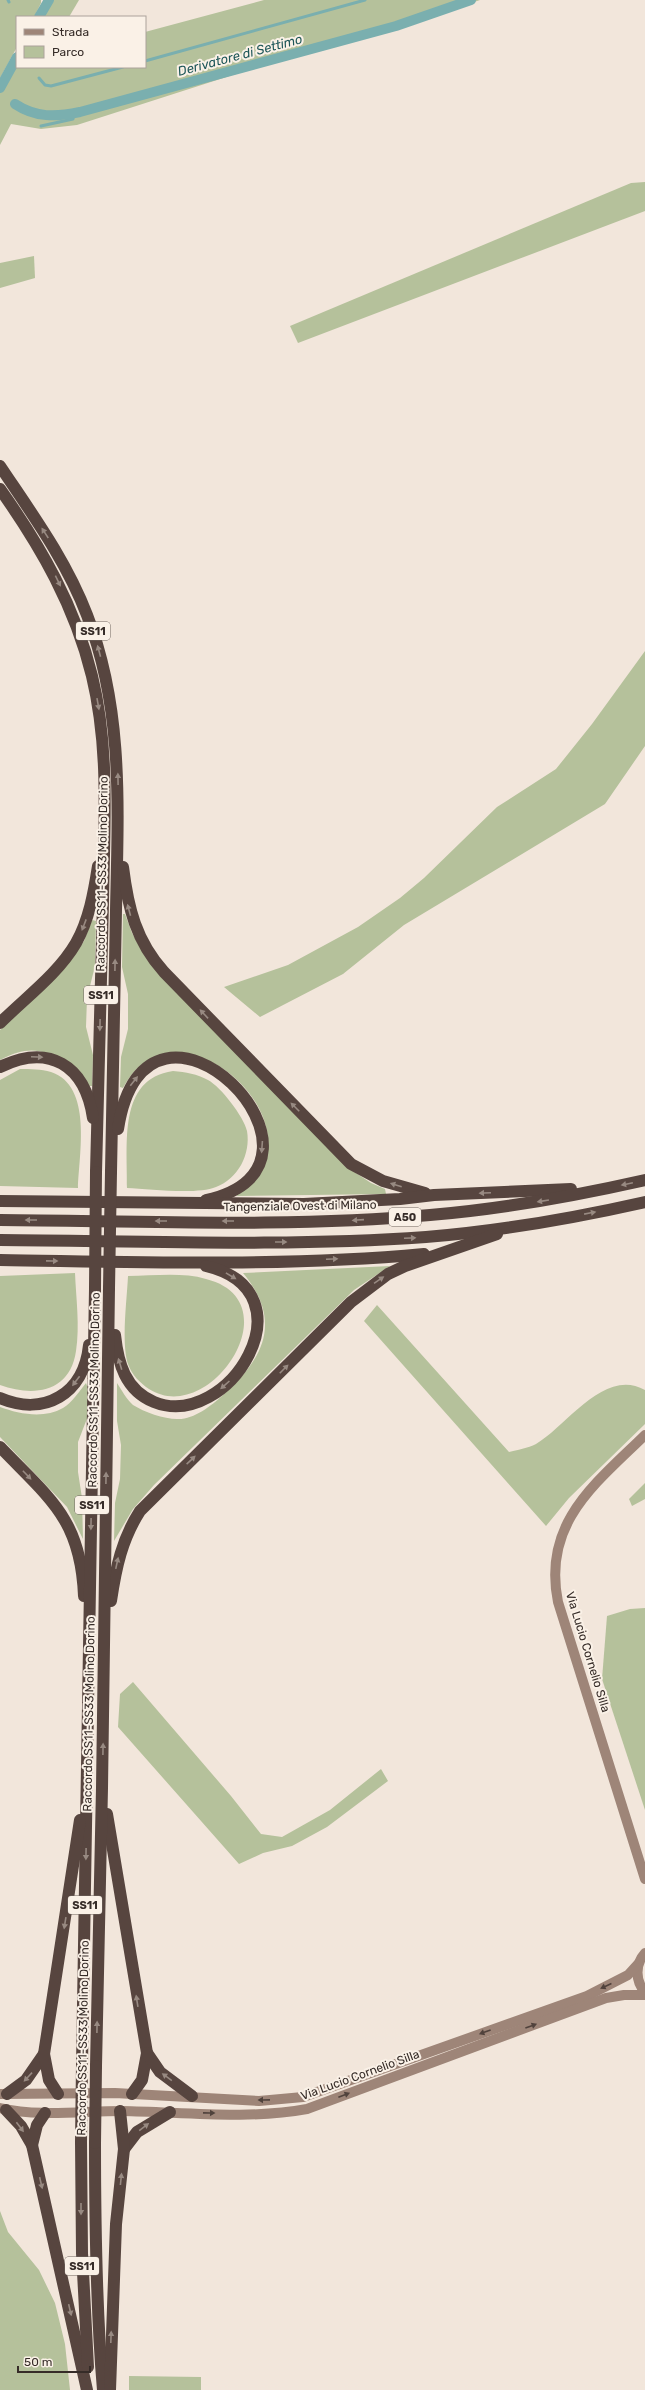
<svg xmlns="http://www.w3.org/2000/svg" width="645" height="2390" font-family="Rubik,sans-serif">
<rect width="100%" height="100%" fill="#f2e6db"/>
<g fill="#b5c19b">
<polygon points="0,0 41,0 41,3 34,17 17,17 17,47 0,78"/>
<polygon points="52,0 79,0 69,17 43,17"/>
<polygon points="264,0 480,0 398,28 261,66 77,125 41,129 11,124 0,145 0,93 17,63 17,67 145,67 145,32"/>
<polygon points="645,182 645,211 298,343 290,326 631,183"/>
<polygon points="34,256 35,278 0,288 0,263"/>
<polygon points="645,651 645,746 605,804 404,925 343,974 260,1017 224,987 288,965 358,927 400,898 424,878 497,807 556,769 592,724"/>
<path d="M123 914H125L132 933 145 956 350 1169 371 1183 385 1189 386 1194 236 1196C323 1139 212 1021 147 1061 136 1067 129 1077 123 1088L120 1087 121 1057 128 1029V994L122 967Z"/>
<path d="M92 920 96 921 95 966 87 998 86 1027 93 1055 92 1086H89C59 1060 43 1037 0 1060V1030L66 966 84 941Z"/>
<path d="M20 1069C30 1069 41 1069 51 1072 93 1086 79 1154 78 1188L0 1186V1080Z"/>
<path d="M173 1071C186 1072 197 1074 208 1080 221 1087 244 1117 247 1131 251 1154 238 1179 216 1187 197 1195 149 1189 127 1188 128 1145 117 1079 173 1071Z"/>
<path d="M390 1266 354 1290 154 1485 133 1509 114 1541 115 1503 120 1479 121 1445 117 1421V1383C121 1389 127 1400 133 1405 144 1412 164 1419 177 1419 193 1420 211 1406 222 1396 264 1359 283 1321 243 1273Z"/>
<path d="M75 1273C76 1298 80 1326 76 1351 70 1393 33 1397 0 1385V1276Z"/>
<path d="M128 1276C153 1276 182 1272 206 1279 294 1301 210 1428 149 1389 140 1383 132 1375 128 1364 121 1343 127 1299 128 1276Z"/>
<path d="M377 1305 509 1452C517 1450 528 1448 536 1444 567 1426 604 1367 645 1390V1424L569 1498 546 1526 364 1321Z"/>
<path d="M86 1383 93 1403 78 1442V1472L82 1498 83 1539 67 1507 0 1437V1407C19 1414 44 1419 63 1408 72 1403 80 1390 86 1383Z"/>
<polygon points="645,1483 645,1499 632,1506 629,1499"/>
<polygon points="645,1608 645,1810 602,1679 607,1616 630,1609"/>
<polygon points="133,1682 231,1796 261,1834 282,1837 330,1810 381,1769 388,1781 327,1827 292,1846 263,1853 239,1864 118,1727 120,1694"/>
<polygon points="0,2211 8,2232 39,2270 55,2303 65,2344 70,2390 0,2390"/>
<polygon points="129,2376 201,2377 201,2390 129,2390"/>
</g>
<g fill="none" stroke-linecap="round" stroke-linejoin="round">
<g stroke="#7aafaf" stroke-width="3">
<polyline points="8,0 9,2"/>
<polyline points="145,61 365,0"/>
<polyline points="39,78 45,85 51,86 123,67"/>
<polyline points="41,126 73,119 74,113"/>
</g>
<g stroke="#7aafaf" stroke-width="10">
<polyline points="39,17 49,0"/>
<polyline points="0,88 17,57"/>
<path d="M15 104C36 118 56 117 80 112L396 26 471 0"/>
</g>
<g stroke="#9e8578" stroke-width="10">
<path d="M645 1435C595 1484 542 1523 558 1602L645 1879"/>
<path d="M645 1953C635 1964 635 1981 645 1992"/>
<polyline points="0,2094 115,2093 259,2101 303,2097 587,1996 628,1975 638,1964"/>
<path d="M0 2108C39 2117 82 2111 122 2111 183 2112 247 2120 307 2109L606 1998 624 1995H645"/>
</g>
<g stroke="#57453f" stroke-width="12">
<path d="M0 466C32 514 66 560 87 615 124 710 118 810 116 910 115 998 113 1085 111 1172"/>
<path d="M0 489C41 547 75 606 92 676 110 750 104 827 103 902 101 992 99 1082 96 1172"/>
<path d="M123 867C128 908 136 941 164 972L351 1164 383 1181 425 1193"/>
<path d="M0 1023C25 998 58 974 76 943 89 920 94 892 98 866"/>
<path d="M0 1067C49 1043 85 1065 93 1118"/>
<path d="M118 1129C146 947 364 1166 206 1200"/>
<polyline points="0,1201 304,1204 400,1199 434,1195 571,1189"/>
<path d="M0 1220C141 1221 289 1228 430 1215 503 1209 574 1196 645 1180"/>
<path d="M0 1240C142 1241 285 1247 426 1237 500 1231 574 1218 645 1202"/>
<path d="M0 1260C141 1262 283 1267 424 1254"/>
<path d="M115 1335C118 1363 125 1390 154 1402 228 1432 315 1292 206 1266"/>
<path d="M0 1398C44 1417 84 1394 89 1345"/>
<path d="M0 1447C50 1499 81 1519 84 1596"/>
<path d="M111 1601C116 1567 122 1539 140 1511L351 1302 388 1274 405 1266 497 1234"/>
<polyline points="107,1814 147,2053 142,2080 132,2094"/>
<polyline points="147,2053 160,2072 192,2096"/>
<polyline points="82,2065 95,1289"/>
<polyline points="96,2066 102,1788 109,1288"/>
<polyline points="7,2094 26,2080 44,2054"/>
<polyline points="58,2094 49,2080 44,2054 80,1820"/>
<polyline points="6,2110 21,2126 32,2145 87,2390"/>
<polyline points="81,2142 82,2253 88,2367"/>
<path d="M95 2143C95 2226 96 2308 103 2390"/>
<polyline points="32,2145 37,2125 45,2113"/>
<polyline points="124,2149 137,2132 170,2112"/>
<polyline points="110,2390 116,2224 124,2149 120,2111"/>
</g>
<g stroke="#57453f" stroke-width="12">
<polyline points="109,1288 111,1172"/>
<polyline points="95,1289 96,1172"/>
<polyline points="81,2142 82,2065"/>
<polyline points="95,2143 96,2066"/>
</g>
</g>
<defs><path id="oneway-solid" d="M-6-.8H1V-3.2L6.5 0L1 3.2V.8H-6Z"/></defs>
<g fill="#988a82">
<use href="#oneway-solid" transform="translate(45 533) rotate(-123)"/>
<use href="#oneway-solid" transform="translate(58 581) rotate(64)"/>
<use href="#oneway-solid" transform="translate(99 651) rotate(-105)"/>
<use href="#oneway-solid" transform="translate(98 704) rotate(80)"/>
<use href="#oneway-solid" transform="translate(118 779) rotate(-91)"/>
<use href="#oneway-solid" transform="translate(129 910) rotate(-105)"/>
<use href="#oneway-solid" transform="translate(84 925) rotate(111)"/>
<use href="#oneway-solid" transform="translate(115 965) rotate(-89)"/>
<use href="#oneway-solid" transform="translate(204 1014) rotate(-133)"/>
<use href="#oneway-solid" transform="translate(100 1025) rotate(91)"/>
<use href="#oneway-solid" transform="translate(37 1057) rotate(3)"/>
<use href="#oneway-solid" transform="translate(134 1081) rotate(-52)"/>
<use href="#oneway-solid" transform="translate(295 1107) rotate(-135)"/>
<use href="#oneway-solid" transform="translate(262 1147) rotate(94)"/>
<use href="#oneway-solid" transform="translate(627 1184) rotate(168)"/>
<use href="#oneway-solid" transform="translate(396 1185) rotate(-162)"/>
<use href="#oneway-solid" transform="translate(485 1193) rotate(178)"/>
<use href="#oneway-solid" transform="translate(543 1201) rotate(171)"/>
<use href="#oneway-solid" transform="translate(590 1213) rotate(-11)"/>
<use href="#oneway-solid" transform="translate(31 1220) rotate(-180)"/>
<use href="#oneway-solid" transform="translate(358 1220) rotate(176)"/>
<use href="#oneway-solid" transform="translate(161 1221) rotate(-180)"/>
<use href="#oneway-solid" transform="translate(228 1221) rotate(-180)"/>
<use href="#oneway-solid" transform="translate(410 1238) rotate(-3)"/>
<use href="#oneway-solid" transform="translate(281 1242)"/>
<use href="#oneway-solid" transform="translate(332 1259) rotate(-2)"/>
<use href="#oneway-solid" transform="translate(52 1261) rotate(1)"/>
<use href="#oneway-solid" transform="translate(231 1276) rotate(31)"/>
<use href="#oneway-solid" transform="translate(379 1280) rotate(-34)"/>
<use href="#oneway-solid" transform="translate(120 1364) rotate(-107)"/>
<use href="#oneway-solid" transform="translate(284 1369) rotate(-45)"/>
<use href="#oneway-solid" transform="translate(76 1381) rotate(127)"/>
<use href="#oneway-solid" transform="translate(225 1385) rotate(138)"/>
<use href="#oneway-solid" transform="translate(191 1460) rotate(-43)"/>
<use href="#oneway-solid" transform="translate(27 1475) rotate(46)"/>
<use href="#oneway-solid" transform="translate(106 1478) rotate(-89)"/>
<use href="#oneway-solid" transform="translate(91 1524) rotate(91)"/>
<use href="#oneway-solid" transform="translate(117 1563) rotate(-78)"/>
<use href="#oneway-solid" transform="translate(103 1749) rotate(-89)"/>
<use href="#oneway-solid" transform="translate(86 1854) rotate(91)"/>
<use href="#oneway-solid" transform="translate(65 1923) rotate(99)"/>
<use href="#oneway-solid" transform="translate(137 2001) rotate(-99)"/>
<use href="#oneway-solid" transform="translate(97 2027) rotate(-89)"/>
<use href="#oneway-solid" transform="translate(28 2077) rotate(133)"/>
<use href="#oneway-solid" transform="translate(167 2077) rotate(-144)"/>
<use href="#oneway-solid" transform="translate(20 2127) rotate(53)"/>
<use href="#oneway-solid" transform="translate(144 2127) rotate(-37)"/>
<use href="#oneway-solid" transform="translate(121 2179) rotate(-84)"/>
<use href="#oneway-solid" transform="translate(41 2183) rotate(77)"/>
<use href="#oneway-solid" transform="translate(81 2209) rotate(90)"/>
<use href="#oneway-solid" transform="translate(70 2310) rotate(77)"/>
<use href="#oneway-solid" transform="translate(111 2337) rotate(-88)"/>
</g>
<g fill="#50423c">
<use href="#oneway-solid" transform="translate(606 1986) rotate(155)"/>
<use href="#oneway-solid" transform="translate(531 2026) rotate(-20)"/>
<use href="#oneway-solid" transform="translate(485 2032) rotate(160)"/>
<use href="#oneway-solid" transform="translate(344 2095) rotate(-21)"/>
<use href="#oneway-solid" transform="translate(264 2100) rotate(179)"/>
<use href="#oneway-solid" transform="translate(209 2113) rotate(1)"/>
</g>
<g text-anchor="middle" dominant-baseline="central" stroke-width="4" stroke-linejoin="round" paint-order="stroke">
<g fill="#faf1e7" stroke="#716761" stroke-width="1">
<rect x="76" y="622" width="34" height="18" rx="3"/>
<rect x="84" y="986" width="34" height="18" rx="3"/>
<rect x="389" y="1208" width="32" height="18" rx="3"/>
<rect x="75" y="1496" width="34" height="18" rx="3"/>
<rect x="68" y="1896" width="34" height="18" rx="3"/>
<rect x="65" y="2257" width="34" height="18" rx="3"/>
</g>
<g font-size="11" font-weight="bold" fill="#362c28">
<text x="93" y="631">SS11</text>
<text x="101" y="995">SS11</text>
<text x="405" y="1217">A50</text>
<text x="92" y="1505">SS11</text>
<text x="85" y="1905">SS11</text>
<text x="82" y="2266">SS11</text>
</g>
<g font-size="12" fill="#362c28" stroke="#faf1e7">
<text transform="translate(102 874) rotate(-89)">Raccordo SS11-SS33 Molino Dorino</text>
<text transform="translate(300 1206) rotate(-1)">Tangenziale Ovest di Milano</text>
<text transform="translate(94 1390) rotate(-89)">Raccordo SS11-SS33 Molino Dorino</text>
<text transform="translate(588 1652) rotate(73)">Via Lucio Cornelio Silla</text>
<text transform="translate(89 1714) rotate(-89)">Raccordo SS11-SS33 Molino Dorino</text>
<text transform="translate(83 2038) rotate(-89)">Raccordo SS11-SS33 Molino Dorino</text>
<text transform="translate(360 2075) rotate(-20)">Via Lucio Cornelio Silla</text>
</g>
<g font-size="13" font-style="italic" fill="#1d5658" stroke="#faf1e7">
<text transform="translate(240 55) rotate(-15)">Derivatore di Settimo</text>
</g>
</g>
<rect x="16" y="16" width="130" height="52" fill="#faf1e7" stroke="#aca29b"/>
<rect x="24" y="29" width="20" height="6" fill="#9e8578" stroke="#aca29b"/>
<text x="52" y="36" font-size="12" fill="#362c28">Strada</text>
<rect x="24" y="46" width="20" height="12" fill="#b5c19b" stroke="#aca29b"/>
<text x="52" y="56" font-size="12" fill="#362c28">Parco</text>
<path d="M18 2366v6h72v-6" fill="none" stroke="#362c28" stroke-width="2"/>
<text x="24" y="2366" font-size="12" fill="#362c28" stroke="#faf1e7" stroke-width="3" paint-order="stroke">50 m</text>
</svg>
